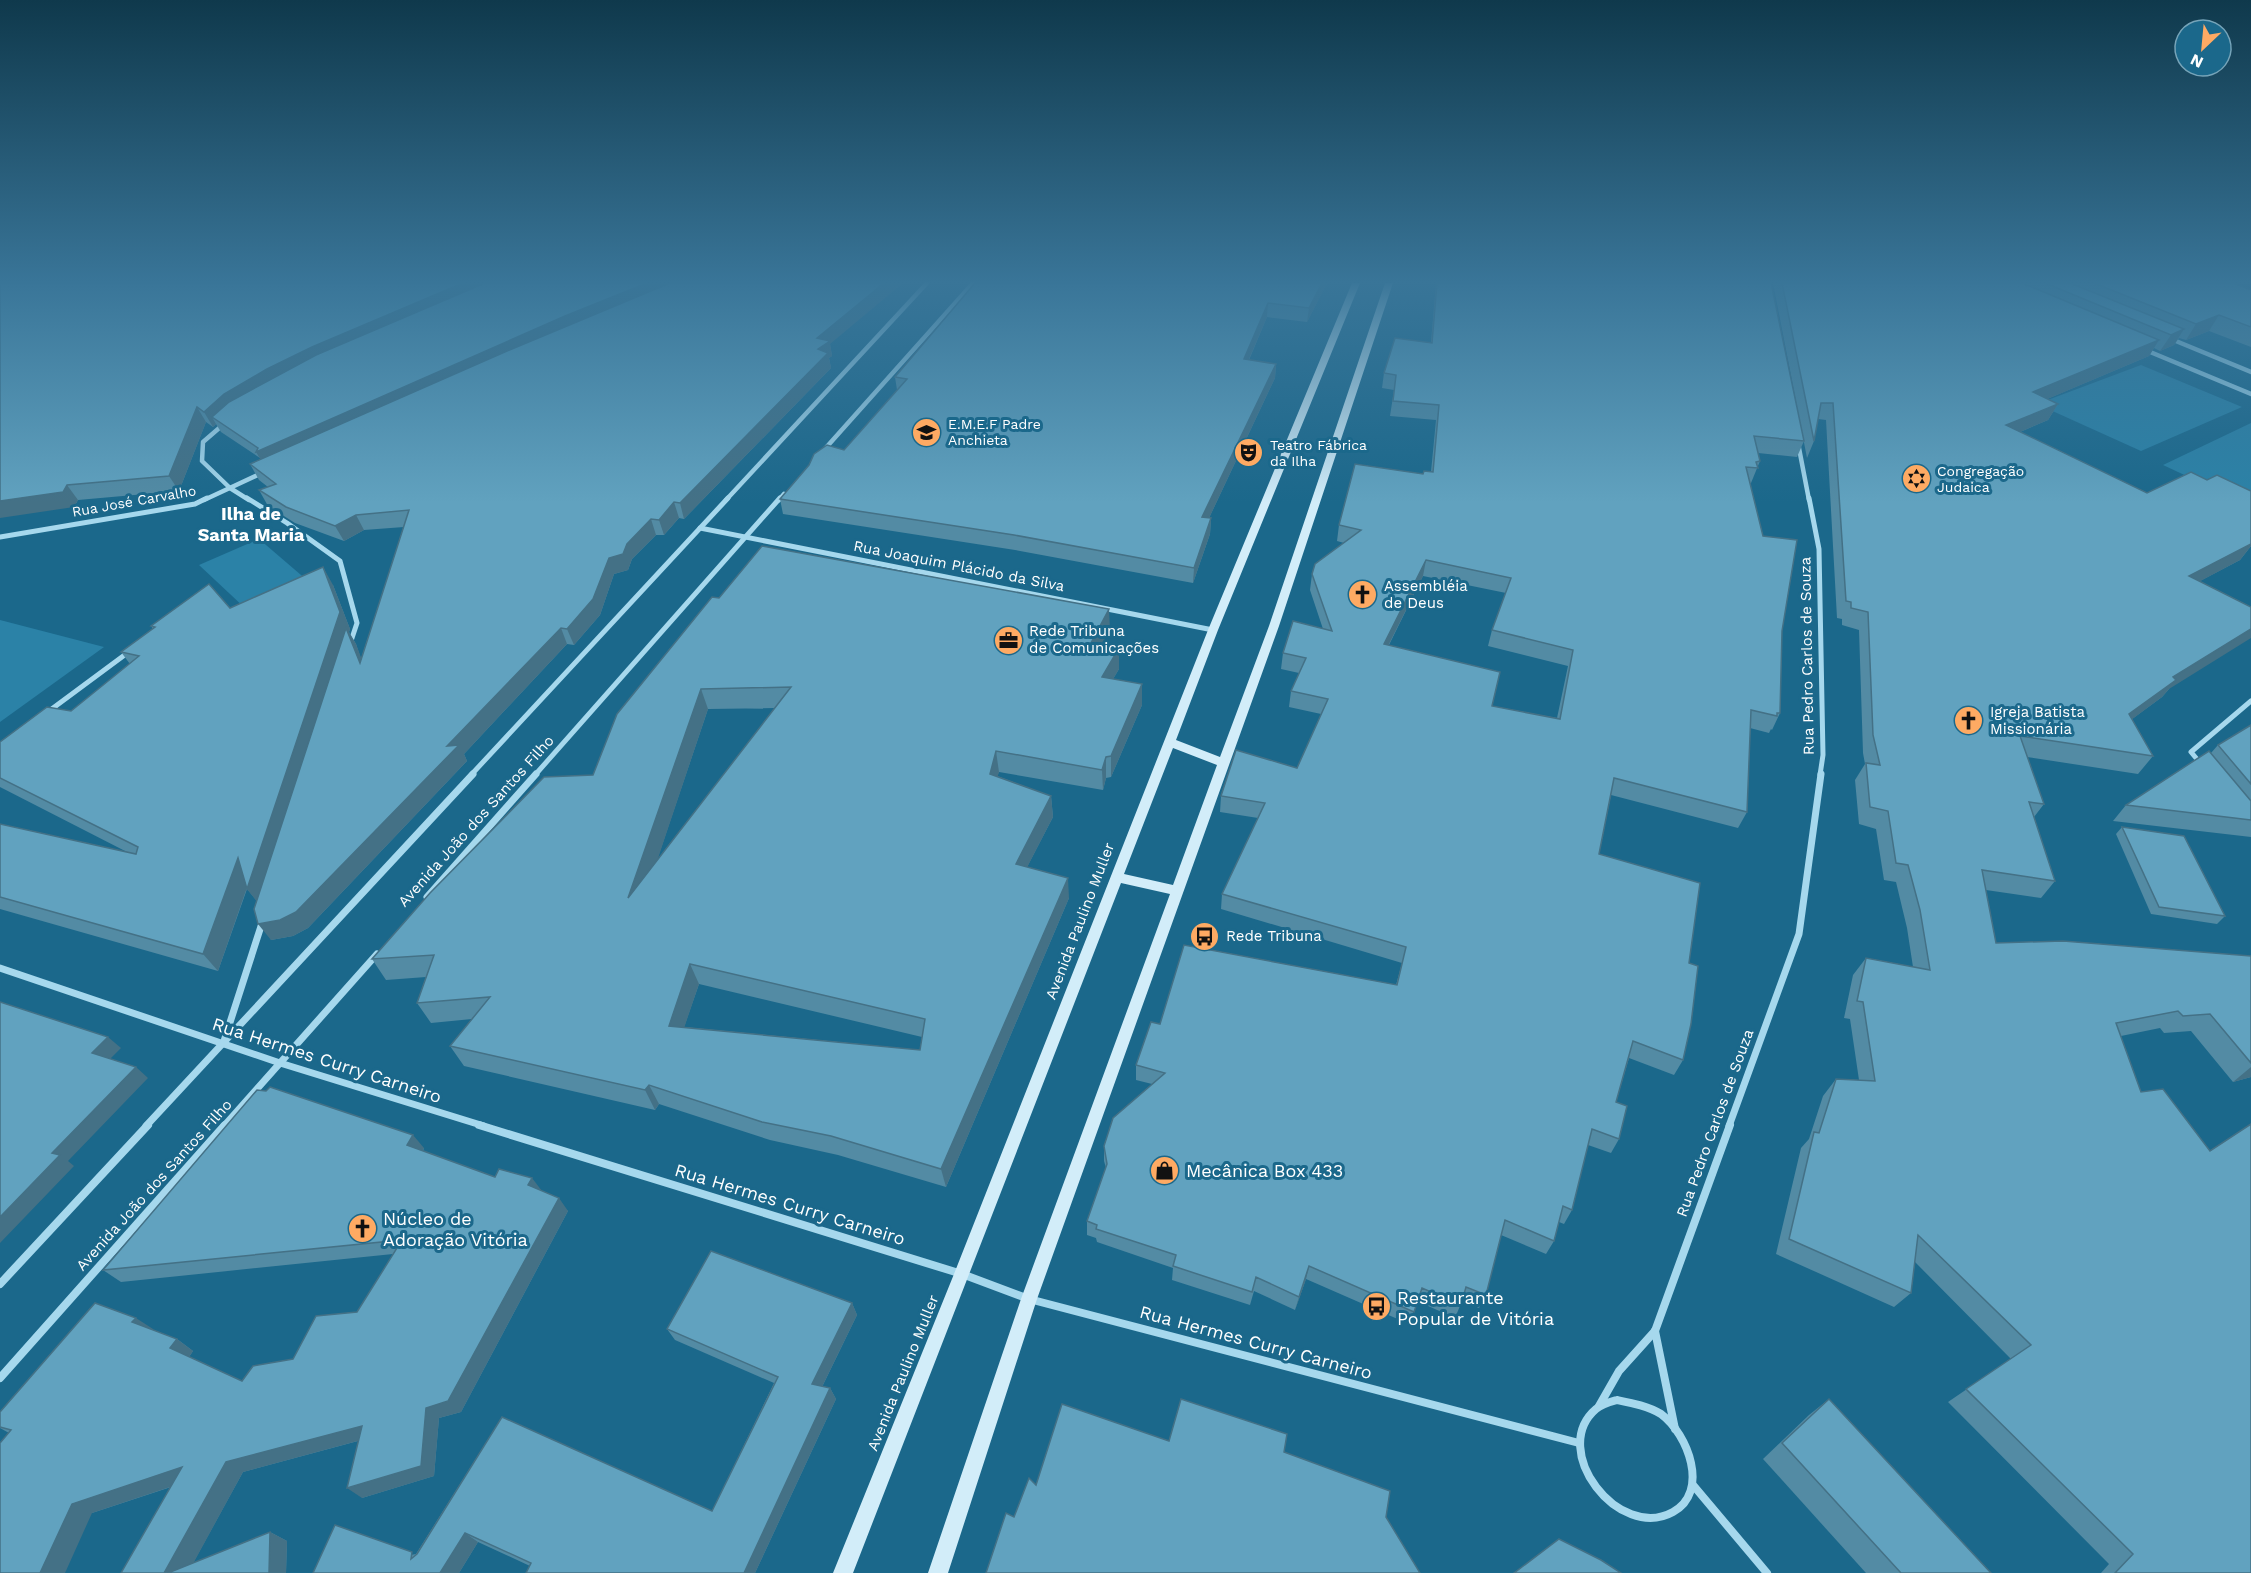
<svg xmlns="http://www.w3.org/2000/svg" width="2251" height="1573" font-family="'Work Sans',sans-serif">
<rect width="100%" height="100%" fill="#1b688b"/>
<g fill="#2b82a7">
<polygon points="2141,365 2242,407 2141,451 2037,404"/>
<polygon points="2251,423 2251,506 2163,465"/>
<polygon points="259,539 308,581 246,609 199,565"/>
<polygon points="0,620 104,647 0,722"/>
</g>
<g fill="none" stroke-linecap="round" stroke-linejoin="round">
<g stroke="#a6d8ed" stroke-width="4.5">
<polyline points="2171,339 2251,372"/>
<polyline points="2143,349 2251,394"/>
<polyline points="225,423 203,442 202,461 230,488 249,500"/>
<polyline points="1798,443 1809,500"/>
<polyline points="823,451 973,283"/>
<polyline points="204,500 264,472"/>
<polyline points="726,500 927,283"/>
<polyline points="779,500 784,494"/>
</g>
<g stroke="#a6d8ed" stroke-width="5">
<polyline points="247,498 287,523 340,561 357,623 350,644"/>
<polyline points="1809,498 1819,549 1823,755 1820,775"/>
<polyline points="700,528 1213,630"/>
<polyline points="0,537 195,504 207,498"/>
<polyline points="49,711 130,651"/>
<polyline points="2202,765 2191,752 2251,701"/>
<polyline points="471,775 728,498"/>
<polyline points="535,775 780,498"/>
</g>
<g stroke="#a6d8ed" stroke-width="7">
<polyline points="427,897 536,774"/>
<polyline points="0,968 280,1063 484,1126"/>
<polyline points="224,1041 263,920"/>
<polyline points="146,1126 473,774"/>
<polyline points="224,1126 377,954"/>
<polyline points="1729,1126 1799,934 1821,774"/>
</g>
<g stroke="#a6d8ed" stroke-width="8">
<polyline points="479,1125 962,1274 1029,1299 1579,1443"/>
<polyline points="0,1284 148,1125"/>
<polyline points="1655,1331 1675,1429"/>
<polyline points="0,1378 225,1125"/>
<path d="M1617 1400C1632 1403 1648 1406 1661 1414 1688 1434 1710 1492 1673 1512 1619 1542 1548 1450 1596 1409 1602 1404 1610 1402 1617 1400Z"/>
<polyline points="1599,1406 1619,1371 1655,1331 1730,1125"/>
<polyline points="1693,1485 1767,1573"/>
</g>
<path fill="#d2edf9" fill-rule="evenodd" d="M1352 283H1360L1218 630 1176 740 1220 757 1269 626 1385 283H1393L1279 626 1037 1299 948 1573H928L1021 1299 1170 894 1121 883 853 1573H833L954 1274 1208 630ZM1173 748 1217 765 1173 885 1124 874Z"/>
</g>
<g fill="#538ba4" fill-rule="evenodd">
<polygon points="0,283 830,344 832,356 829,358 831,368 684,519 679,518 664,535 656,535 632,559 628,570 614,574 600,615 574,645 567,644 464,754 467,761 308,928 293,936 271,940 257,901 247,889 218,971 0,909 0,824 127,852 0,787 0,742 71,711 130,664 121,652 153,629 151,626 333,585 350,629 349,632 356,644 361,659 404,527 364,530 344,541 295,523 268,506 259,490 268,487 259,480 250,464 261,459 260,458 221,432 216,424 213,427 206,422 179,491 78,500 74,507"/>
<polygon points="1327,283 1307,322 1267,317 1249,360 1276,364 1275,378 1209,518 1211,518 1210,534 1193,583 1015,550 783,514 780,499 844,450 897,390 895,377"/>
<path d="M1436 283H1771L1804 441 1797 457 1758 453 1760 461 1751 483H1750L1782 631 1780 713 1772 730 1771 729 1769 733 1750 728 1747 812 1738 828 1611 795 1599 854 1689 963 1683 1060 1674 1075 1629 1058 1616 1102 1619 1139 1611 1153 1588 1145 1572 1210 1564 1224 1559 1222 1554 1241 1546 1254 1501 1235 1486 1295 1479 1308 1462 1301 1455 1318 1417 1301 1409 1324 1306 1279 1295 1310 1254 1291 1250 1305 1172 1280 1173 1268 1097 1242 1096 1238 1087 1235V1221L1106 1168 1104 1161V1146L1152 1084 1136 1080V1065L1160 1024 1396 985 1402 963 1221 909 1222 894 1258 818 1220 812 1221 796 1297 768 1321 714 1289 707 1291 691 1299 673 1281 669 1283 653 1323 629 1310 590 1312 574 1344 543 1337 541 1339 525 1423 474 1431 472 1436 420 1390 416 1394 390 1382 388 1384 373 1431 342ZM1423 576 1506 593 1492 630 1488 646 1568 666 1557 718 1492 706 1389 645Z"/>
<polygon points="1773,283 2233,283 2251,290 2251,347 2209,331 2186,340 2179,338 2174,345 2160,351 2154,348 2149,356 2047,399 2058,404 2048,420 2020,432 2147,493 2207,480 2251,491 2251,546 2240,560 2200,581 2169,689 2162,697 2132,719 2153,756 2138,774 2027,757 2044,804 2034,817 2055,881 2041,898 1986,890 1996,943 2251,956 2251,1077 2233,1082 2191,1031 2164,1033 2160,1028 2121,1036 2251,1573 2101,1573 2109,1564 1948,1402 2011,1359 1915,1262 1911,1293 1894,1307 1776,1254 1801,1148 1809,1139 1823,1096 1836,1079 1859,1080 1850,1019 1844,1018 1853,975 1866,958 1913,967 1907,928 1896,882 1884,880 1876,829 1859,824 1855,780 1865,764 1863,753 1859,630 1842,625 1842,619 1837,618 1826,420 1818,419 1814,441 1807,458"/>
<path d="M712 597 1110 630 1101 645 1119 669 1113 679 1142 705 1111 777 1106 778 1103 790 999 772 997 776 1051 796 1053 817 1027 867 1069 898 946 1187 838 1155 770 1140 659 1104 655 1110 464 1066 450 1046 472 1019 431 1023 417 1003 426 977 386 980 372 959 593 775ZM775 708 657 860 708 709ZM699 984 922 1037 920 1050 684 1027Z"/>
<polygon points="2251,725 2251,837 2113,821 2126,805 2211,753 2218,745"/>
<polygon points="2122,827 2225,916 2217,924 2151,914 2116,834"/>
<polygon points="424,1148 423,1151 495,1177 542,1191 568,1211 461,1412 439,1418 434,1476 362,1498 358,1441 243,1472 193,1563 270,1532 287,1541 286,1573 121,1573 171,1487 92,1513 9,1433 0,1428 0,1412 153,1329 153,1330 177,1339 193,1351 189,1357 242,1381 293,1359 357,1312 393,1254 121,1282 103,1270"/>
<polygon points="852,1303 857,1315 822,1387 830,1388 836,1399 755,1573 526,1573 530,1566 478,1542 459,1573 313,1573 416,1554 502,1417 712,1511 774,1383 675,1340 667,1329"/>
<polygon points="1829,1399 1991,1573 1866,1573 1763,1459 1809,1415"/>
</g>
<g fill="#447186">
<polygon points="463,283 500,283 212,417 216,424 213,427 204,412 224,394 267,369 312,347"/>
<polygon points="647,283 684,283 265,467 256,452 565,316"/>
<polygon points="884,283 903,283 830,344 832,356 829,358 831,368 684,519 680,503 817,338"/>
<polygon points="1322,283 1327,283 1307,322 1309,308"/>
<polygon points="1268,303 1267,317 1243,373 1244,359"/>
<polygon points="2219,315 2209,331 2186,340 2196,324"/>
<polygon points="2184,329 2174,345 2160,351 2171,335"/>
<polygon points="2159,340 2149,356 2024,409 2033,392"/>
<polygon points="1276,364 1275,378 1202,533 1202,517"/>
<polygon points="2058,404 2048,420 1996,442 2006,425"/>
<polygon points="197,407 206,422 179,491 169,476"/>
<polygon points="67,485 78,500 74,507 0,518 0,501"/>
<polygon points="674,502 679,518 664,535 659,520"/>
<polygon points="356,515 364,530 344,541 335,526"/>
<polygon points="1211,518 1210,534 1193,583 1194,568"/>
<polygon points="651,519 656,535 632,559 628,570 614,574 600,615 574,645 567,629 609,558 627,544"/>
<polygon points="2251,544 2251,546 2240,560 2176,594 2189,576"/>
<polygon points="1426,560 1423,576 1381,660 1384,644"/>
<polygon points="323,567 333,585 350,629 349,632 356,644 369,679 261,907 247,889"/>
<polygon points="1109,609 1110,630 1091,664 1091,643"/>
<polygon points="561,628 567,644 464,754 467,761 308,928 293,936 271,940 258,924 447,746"/>
<polygon points="2251,629 2251,638 2169,689 2162,697 2115,732 2129,714 2173,677"/>
<polygon points="1119,648 1119,669 1102,698 1102,677"/>
<polygon points="1142,684 1142,705 1111,777 1111,756"/>
<polygon points="701,689 708,709 638,918 628,898"/>
<polygon points="996,751 999,772 992,795 990,774"/>
<polygon points="1106,757 1106,778 1103,790 1102,770"/>
<polygon points="1051,796 1053,817 1018,885 1016,864"/>
<polygon points="238,858 251,876 218,971 203,954"/>
<polygon points="1068,878 1069,898 946,1187 941,1169"/>
<polygon points="690,964 699,984 678,1046 669,1026"/>
<polygon points="108,1037 121,1048 105,1064 92,1053"/>
<polygon points="136,1067 148,1078 68,1161 74,1166 0,1243 0,1217 52,1153"/>
<polygon points="2251,1067 2251,1077 2233,1082"/>
<polygon points="649,1085 659,1104 655,1110 645,1090"/>
<polygon points="413,1135 424,1148 418,1158 407,1145"/>
<polygon points="532,1178 542,1191 528,1185"/>
<polygon points="559,1198 568,1211 461,1412 439,1418 434,1476 362,1498 347,1488 426,1408"/>
<polygon points="1309,1266 1306,1279 1295,1310 1299,1297"/>
<polygon points="852,1303 857,1315 818,1395 812,1384"/>
<polygon points="136,1318 153,1329 149,1334 132,1322"/>
<polygon points="177,1339 193,1351 187,1360 170,1348"/>
<polygon points="830,1388 836,1399 755,1573 744,1573"/>
<polygon points="362,1426 376,1436 243,1472 188,1573 164,1573 226,1462"/>
<polygon points="182,1467 200,1477 92,1513 65,1573 40,1573 72,1504"/>
<polygon points="270,1532 287,1541 286,1573 269,1573"/>
<polygon points="465,1533 478,1542 459,1573 440,1573"/>
</g>
<g fill="#61a2bf" stroke="#447186" stroke-width="1.5" fill-rule="evenodd">
<polygon points="0,283 463,283 312,347 267,369 224,394 204,412 197,407 169,476 67,485 63,492 0,501"/>
<polygon points="485,283 647,283 565,316 256,452 258,448 212,417 229,402 316,355"/>
<polygon points="670,283 884,283 817,338 830,341 818,349 828,353 680,503 674,502 659,520 651,519 627,544 623,554 609,558 593,599 567,629 561,628 447,746 459,745 296,912 280,920 258,924 254,909 346,628 360,663 409,510 356,515 335,526 286,507 259,490 276,484 250,464 507,351"/>
<polygon points="975,283 1322,283 1309,308 1268,303 1244,359 1276,364 1202,517 1211,518 1194,568 1014,535 780,499 809,465 814,454 827,445 844,450 907,379 895,377"/>
<path d="M1437 283H1771L1804 441 1754 436 1760 461 1756 462 1758 468 1746 467 1763 536 1797 540 1782 631 1780 713H1777V716L1751 710 1747 812 1614 778 1599 854 1700 883 1689 963 1698 966 1691 1024 1683 1060 1633 1041 1616 1102 1627 1106 1619 1139 1592 1129 1572 1210 1563 1206 1554 1241 1505 1220 1486 1295 1466 1287 1461 1305 1422 1288 1414 1312 1309 1266 1299 1297 1256 1277 1252 1292 1173 1266 1176 1255 1096 1229 1097 1225 1087 1221 1107 1164 1104 1146 1113 1118 1165 1073 1136 1065 1151 1022 1160 1024 1184 945 1397 985 1406 947 1222 894 1265 803 1221 796 1236 750 1297 768 1328 699 1291 691 1306 658 1283 653 1293 621 1332 631 1312 574 1315 564 1361 530 1339 525 1355 464 1423 474 1424 471 1433 472 1439 405 1393 401 1396 375 1384 373 1395 338 1432 343ZM1426 560 1511 578 1492 630 1573 650 1560 719 1492 706 1500 672 1384 644Z"/>
<polygon points="1782,283 2022,283 2159,340 2033,392 2058,404 2006,425 2147,493 2191,472 2207,480 2217,475 2251,491 2251,544 2189,576 2251,607 2251,629 2173,677 2176,680 2129,714 2153,756 2020,736 2044,804 2029,802 2055,881 1982,870 1996,943 2063,941 2251,956 2251,1063 2210,1014 2183,1016 2178,1011 2116,1023 2141,1092 2163,1089 2210,1151 2251,1124 2251,1573 2115,1573 2133,1554 1966,1389 2031,1345 1918,1235 1911,1293 1789,1239 1814,1132 1819,1133 1836,1079 1875,1081 1863,1002 1857,1001 1866,958 1930,970 1920,910 1908,865 1896,863 1888,811 1870,807 1866,763 1880,765 1873,735 1868,612 1851,608 1851,602 1846,601 1833,403 1821,403 1814,441"/>
<polygon points="2045,283 2070,283 2184,329 2171,335"/>
<polygon points="2094,283 2233,283 2251,290 2251,327 2219,315 2196,324"/>
<path d="M762 546 1109 609 1091 643 1119 648 1102 677 1142 684 1111 756 1106 757 1102 770 996 751 990 774 1051 796 1016 864 1068 878 941 1169 831 1136 762 1122 649 1085 645 1090 450 1046 490 997 417 1003 434 955 372 959 430 893 544 777 593 775 617 714 712 597 719 598ZM791 687 628 898 701 689ZM690 964 925 1019 920 1050 669 1026Z"/>
<polygon points="323,567 340,612 247,889 238,858 203,954 0,897 0,824 136,854 138,847 0,778 0,742 47,707 71,711 139,656 121,652 155,627 151,626 209,584 230,608"/>
<polygon points="2251,725 2251,784 2218,745"/>
<polygon points="2209,751 2251,801 2251,820 2126,805"/>
<polygon points="2122,827 2184,836 2225,916 2159,907"/>
<polygon points="0,1002 108,1037 92,1053 136,1067 52,1153 60,1155 0,1217"/>
<polygon points="270,1087 413,1135 407,1145 495,1177 499,1169 532,1178 528,1185 559,1198 448,1401 426,1408 421,1466 347,1488 362,1426 226,1462 164,1573 121,1573 182,1467 72,1504 40,1573 0,1573 0,1443 11,1430 0,1427 0,1412 95,1303 136,1318 132,1322 177,1339 170,1348 242,1381 253,1366 293,1359 316,1316 357,1312 402,1240 103,1270 257,1090 266,1091"/>
<polygon points="711,1251 852,1303 812,1384 830,1388 744,1573 526,1573 531,1563 465,1533 440,1573 313,1573 335,1525 412,1552 411,1559 417,1554 502,1417 712,1511 778,1377 667,1329"/>
<polygon points="1181,1399 1287,1434 1284,1452 1390,1491 1386,1517 1420,1573 986,1573 1006,1513 1014,1517 1029,1478 1036,1485 1062,1404 1169,1441"/>
<polygon points="1829,1399 1991,1573 1901,1573 1782,1443"/>
<polygon points="270,1532 269,1573 168,1573"/>
<polygon points="1559,1539 1601,1560 1621,1573 1514,1573"/>
</g>
<linearGradient id="sky" x2="0" y2="1"><stop stop-color="#0f394c"/><stop offset="0.56" stop-color="#397598"/><stop offset="1" stop-color="#397598" stop-opacity="0"/></linearGradient>
<rect width="2251" height="503" fill="url(#sky)"/>
<defs>
<symbol id="school-disc" viewBox="-11 -11 22 22"><circle r="9.5" fill="#feaa63" stroke="#1b688b"/><path d="M0-5L7-2L0 1L-7-2ZM-4 1L0 2.5L4 1V4Q0 6-4 4Z" fill="#111"/></symbol>
<symbol id="theatre-disc" viewBox="-11 -11 22 22"><circle r="9.5" fill="#feaa63" stroke="#1b688b"/><path d="M-5-5.5Q0-4 5-5.5V0Q5 5 0 6Q-5 5-5 0ZM-3.3-2.5H-1v1.5H-3.3ZM1-2.5H3.3v1.5H1ZM-2.8 1Q0 5.5 2.8 1Z" fill="#111"/></symbol>
<symbol id="synagogue-disc" viewBox="-11 -11 22 22"><circle r="9.5" fill="#feaa63" stroke="#1b688b"/><path d="M0-6.5L5.6 3.2H-5.6ZM0 6.5L5.6-3.2H-5.6Z" fill="#111"/></symbol>
<symbol id="church-disc" viewBox="-11 -11 22 22"><circle r="9.5" fill="#feaa63" stroke="#1b688b"/><path d="M-1.2-6h2.4v3.5h3.3v2.4h-3.3V6h-2.4V-.1h-3.3v-2.4h3.3Z" fill="#111"/></symbol>
<symbol id="office-disc" viewBox="-11 -11 22 22"><circle r="9.5" fill="#feaa63" stroke="#1b688b"/><path d="M-6-3h4V-5.5h4V-3h4V5H-6ZM-1-4.5V-3h2v-1.5ZM-6 0V1H6V0Z" fill="#111"/></symbol>
<symbol id="bus-disc" viewBox="-11 -11 22 22"><circle r="9.5" fill="#feaa63" stroke="#1b688b"/><path d="M-5-6H5V4H4V6H2V4H-2V6H-4V4H-5ZM-3.5-4V0h7V-4ZM-3.5 1.2v1.5H-2V1.2ZM2 1.2v1.5H3.5V1.2Z" fill="#111"/></symbol>
<symbol id="shop-disc" viewBox="-11 -11 22 22"><circle r="9.5" fill="#feaa63" stroke="#1b688b"/><path d="M-5-2.5h2.3a2.7 3.5 0 0 1 5.4 0H5L5.5 6h-11ZM-1.5-2.5h3a1.5 2.3 0 0 0-3 0Z" fill="#111"/></symbol>
</defs>
<g fill-rule="evenodd">
<use href="#school-disc" x="910" y="416" width="33" height="33"/>
<use href="#theatre-disc" x="1232" y="436" width="33" height="33"/>
<use href="#synagogue-disc" x="1900" y="462" width="33" height="33"/>
<use href="#church-disc" x="1346" y="578" width="33" height="33"/>
<use href="#office-disc" x="992" y="624" width="33" height="33"/>
<use href="#church-disc" x="1952" y="704" width="33" height="33"/>
<use href="#bus-disc" x="1188" y="920" width="33" height="33"/>
<use href="#shop-disc" x="1148" y="1154" width="33" height="33"/>
<use href="#church-disc" x="346" y="1212" width="33" height="33"/>
<use href="#bus-disc" x="1360" y="1290" width="33" height="33"/>
</g>
<g text-anchor="middle" dominant-baseline="central" stroke-width="6" stroke-linejoin="round" paint-order="stroke">
<g font-size="14" fill="#fff" stroke="#1b688b" text-anchor="start">
<text x="948" y="424">E.M.E.F Padre<tspan x="948" dy="16">Anchieta</tspan></text>
<text x="1270" y="445">Teatro Fábrica<tspan x="1270" dy="16">da Ilha</tspan></text>
<text x="1937" y="471">Congregação<tspan x="1937" dy="16">Judaica</tspan></text>
</g>
<g font-size="14" fill="#fff" stroke="#1b688b">
<text transform="translate(134 501) rotate(-10)">Rua José Carvalho</text>
</g>
<g font-size="15" fill="#fff" stroke="#1b688b">
<text transform="translate(959 566) rotate(11)">Rua Joaquim Plácido da Silva</text>
<text transform="translate(1807 656) rotate(-91)">Rua Pedro Carlos de Souza</text>
<text transform="translate(476 821) rotate(-48)">Avenida João dos Santos Filho</text>
<text transform="translate(1080 921) rotate(-69)">Avenida Paulino Muller</text>
<text transform="translate(1715 1123) rotate(-70)">Rua Pedro Carlos de Souza</text>
<text transform="translate(154 1185) rotate(-48)">Avenida João dos Santos Filho</text>
<text transform="translate(903 1373) rotate(-68)">Avenida Paulino Muller</text>
</g>
<g font-size="15" fill="#fff" stroke="#1b688b" text-anchor="start">
<text x="1384" y="586">Assembléia<tspan x="1384" dy="17">de Deus</tspan></text>
<text x="1029" y="631">Rede Tribuna<tspan x="1029" dy="17">de Comunicações</tspan></text>
<text x="1990" y="712">Igreja Batista<tspan x="1990" dy="17">Missionária</tspan></text>
<text x="1226" y="936">Rede Tribuna</text>
</g>
<g font-size="18" font-weight="bold" fill="#fff" stroke="#1b688b">
<text x="251" y="513">Ilha de<tspan x="251" dy="21">Santa Maria</tspan></text>
</g>
<g font-size="18" fill="#fff" stroke="#1b688b">
<text transform="translate(327 1060) rotate(18)">Rua Hermes Curry Carneiro</text>
<text transform="translate(790 1204) rotate(17)">Rua Hermes Curry Carneiro</text>
<text transform="translate(1256 1342) rotate(15)">Rua Hermes Curry Carneiro</text>
</g>
<g font-size="18" fill="#fff" stroke="#1b688b" text-anchor="start">
<text x="1186" y="1170">Mecânica Box 433</text>
<text x="383" y="1218">Núcleo de<tspan x="383" dy="21">Adoração Vitória</tspan></text>
<text x="1397" y="1297">Restaurante<tspan x="1397" dy="21">Popular de Vitória</tspan></text>
</g>
</g>
<g transform="translate(2203 48) rotate(206)"><circle r="28" fill="#1b688b" stroke="#76a4b9" stroke-width="1.5"/>
<path d="M0-4.5L10 22L0 15L-10 22Z" fill="#feaa63"/>
<text y="-9" font-size="16" font-weight="bold" text-anchor="middle" fill="#ffffff">N</text>
</g>
</svg>
